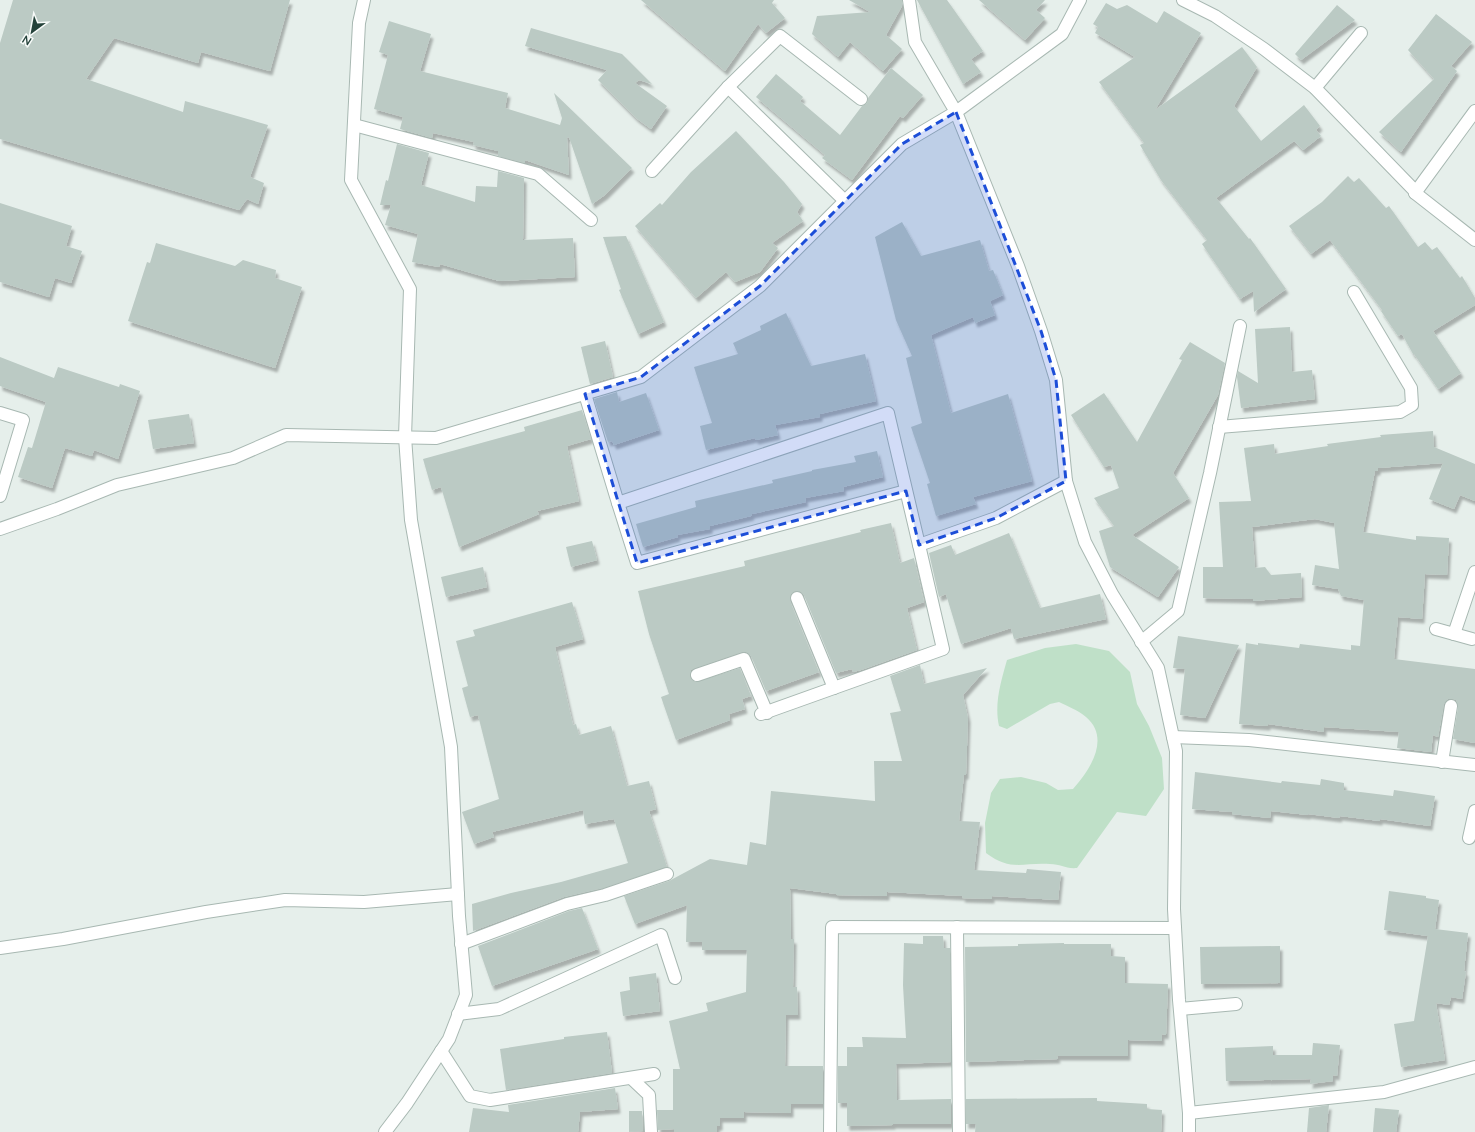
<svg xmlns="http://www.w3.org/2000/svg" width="1475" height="1132" font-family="Lato,sans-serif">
<defs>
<filter id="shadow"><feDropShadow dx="2.5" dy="4.5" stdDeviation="1" flood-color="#0004"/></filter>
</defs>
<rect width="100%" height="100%" fill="#e6efeb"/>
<path fill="#bfe0c8" d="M1076 644 1109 651 1130 672 1137 704 1149 726 1162 758 1164 789 1146 816 1117 812 1077 868C1065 869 1061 864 1050 864 1023 862 1011 872 986 853L985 823 991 793 1000 779 1021 777 1046 783 1058 790 1073 789C1090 770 1111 738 1086 717 1078 710 1067 706 1059 702L1050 704 1007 729 999 726C994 704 1001 681 1007 660L1045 648Z"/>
<g fill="#bbcac4" filter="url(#shadow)">
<polygon points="13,0 290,0 270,71 201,52 198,63 114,38 86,79 183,112 185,101 268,125 250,177 264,183 258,204 247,199 239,210 0,139 0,43"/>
<polygon points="641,0 774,0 772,3 785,18 766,33 758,24 725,71"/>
<polygon points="849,0 902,0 902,6 886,35 902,49 883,71 850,42 838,57 812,34 817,16 870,12"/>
<polygon points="917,0 947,0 983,51 971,59 981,72 963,84"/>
<polygon points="979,0 1045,0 1036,10 1045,18 1025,40"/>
<polygon points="1106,3 1117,9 1127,5 1157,23 1164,11 1201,33 1155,110 1242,47 1257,67 1234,106 1261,141 1304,105 1320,126 1316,130 1321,136 1303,150 1294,141 1216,198 1249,239 1250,238 1286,289 1254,312 1253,291 1240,299 1202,244 1207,240 1161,180 1140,145 1144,143 1099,82 1135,57 1095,33 1098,27 1093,24"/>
<polygon points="1337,5 1355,20 1301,60 1295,54"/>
<polygon points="1436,14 1472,42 1451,66 1457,71 1401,152 1379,132 1434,79 1408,50"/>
<polygon points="389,21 431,34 420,71 508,93 505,108 560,125 562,118 554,93 632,168 605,195 592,204 569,137 567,138 569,175 525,160 525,163 498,156 498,151 473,145 474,142 433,133 432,138 400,129 403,117 374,109 388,55 379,52"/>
<polygon points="531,28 622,54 652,84 639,80 635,83 667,106 651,129 636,118 598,80 607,70 525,46"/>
<polygon points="891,68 923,95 903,118 900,116 852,180 822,158 825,155 756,97 776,74 803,97 800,101 840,135 862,106 867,103 868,98"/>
<polygon points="736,131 784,182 802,204 797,212 803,221 772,243 778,248 760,272 735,282 726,272 696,298 635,226 660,203 662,205 691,172"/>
<polygon points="397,144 429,153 421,185 475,202 476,186 497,187 498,171 524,178 523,240 573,238 575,277 499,281 440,264 439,267 412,262 418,234 385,225 391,205 380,205 386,180 388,181"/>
<polygon points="1348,176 1354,182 1359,178 1386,208 1389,206 1418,247 1425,242 1432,250 1437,247 1460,278 1462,276 1475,298 1475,305 1433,331 1461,373 1438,389 1414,354 1413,354 1402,334 1398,336 1381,311 1382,310 1330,240 1311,254 1289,226 1322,202"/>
<polygon points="0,203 72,226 66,246 82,251 71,283 55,278 49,297 0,282"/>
<polygon points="902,222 921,256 980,240 989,271 993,270 1003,295 990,301 995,315 975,323 973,317 931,335 951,413 1008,394 1032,481 973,497 976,504 936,516 927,484 930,483 911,427 922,423 906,358 912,356 896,320 875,237"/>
<polygon points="626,236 664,322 638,334 619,290 621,289 603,237"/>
<polygon points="156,243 235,266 243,260 276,270 275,278 302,287 275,368 128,321 147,262 150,263"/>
<polygon points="786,313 811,366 865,354 876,401 820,414 820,417 775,425 778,435 756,440 755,438 706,450 700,426 712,423 694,367 738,354 733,343 761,330 760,326"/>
<polygon points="1290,327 1292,372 1312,370 1315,399 1241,408 1237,377 1238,371 1258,383 1255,329"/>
<polygon points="605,341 613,377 590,384 581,347"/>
<polygon points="1190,342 1225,363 1218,395 1173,473 1189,498 1132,535 1179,567 1158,597 1110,567 1099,531 1114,526 1094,498 1119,488 1111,465 1104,467 1071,415 1104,393 1137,442 1182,360 1179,359"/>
<polygon points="0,357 54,378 58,367 119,387 120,384 140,391 118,459 94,450 92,456 65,448 52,488 18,477 28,447 32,448 46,402 0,386"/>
<polygon points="617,392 619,402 646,393 659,430 614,445 612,441 608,442 594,399"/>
<polygon points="582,410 591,439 567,446 579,501 537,511 539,514 459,547 441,487 432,490 423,459 525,431 524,427"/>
<polygon points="189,414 194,443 153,449 148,420"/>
<polygon points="1433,431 1434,447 1475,464 1475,501 1460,495 1454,509 1429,499 1443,463 1378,468 1378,471 1375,471 1363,532 1416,540 1416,536 1449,538 1447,575 1425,574 1422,619 1398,617 1394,659 1475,669 1475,743 1453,739 1458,707 1456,700 1452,699 1448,699 1444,704 1438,737 1433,735 1431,752 1397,748 1399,732 1324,727 1324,732 1268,724 1268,726 1239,724 1246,643 1258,645 1258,643 1299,648 1300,644 1351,650 1351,645 1360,646 1364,600 1341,596 1338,589 1312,585 1315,565 1339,569 1334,523 1315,519 1252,527 1255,568 1265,567 1271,575 1301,573 1302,597 1253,601 1253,599 1203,598 1203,567 1223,567 1219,502 1251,501 1244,448 1274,444 1275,454 1328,446 1327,444 1381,437 1380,435"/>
<polygon points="877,451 883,477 843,487 844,491 805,498 806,502 752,514 751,516 710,526 710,529 677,535 678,537 643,547 636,524 696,507 695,501 773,483 772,480 812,471 812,470 856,462 854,456"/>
<polygon points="891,523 900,563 914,558 924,602 907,608 917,650 861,670 853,672 852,669 836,673 804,595 801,592 795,591 791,594 790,601 819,672 766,691 751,656 746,652 742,652 695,668 691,670 690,677 692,680 696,682 740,668 751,696 742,699 745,709 729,714 730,720 676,740 661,697 669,694 649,634 638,591 745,566 744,561 861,532 860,530"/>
<polygon points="1009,533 1040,608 1100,594 1106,619 1014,639 1011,628 961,644 946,594 939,597 929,553 951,545 955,555"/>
<polygon points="592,541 597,560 571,567 566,547"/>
<polygon points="483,567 487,587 446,597 441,577"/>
<polygon points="572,602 583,639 555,647 573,725 576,724 579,735 611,726 627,786 649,781 656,809 649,811 667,867 603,888 564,897 473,931 472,904 511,893 561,882 628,863 614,819 585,824 583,810 492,832 494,837 474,844 462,812 499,799 478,715 470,717 462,688 468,686 456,641 475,636 473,630"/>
<polygon points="1178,636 1239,645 1205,718 1180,715 1185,669 1173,668"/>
<polygon points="920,665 924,684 987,668 963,695 968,718 966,775 964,775 959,821 980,822 974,870 1026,873 1027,869 1061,872 1058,900 992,896 992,899 962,898 963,896 887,892 887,896 836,895 836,894 790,888 791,939 794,939 793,987 797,987 798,1015 786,1015 785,1066 823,1066 823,1104 791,1104 791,1113 744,1112 744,1118 720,1118 720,1126 717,1126 717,1132 674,1132 674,1129 658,1130 657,1110 673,1110 673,1069 680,1069 669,1021 708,1011 706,1003 746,992 747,950 702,950 702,942 686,942 687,905 635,924 624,896 669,881 710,859 747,865 750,842 766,845 771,791 875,801 874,761 902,761 890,713 901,711 890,676"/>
<polygon points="1195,772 1281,783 1282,781 1320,785 1321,779 1344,783 1344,790 1393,796 1394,790 1435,796 1430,826 1380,819 1380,821 1340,816 1339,818 1308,814 1308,815 1271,811 1270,818 1232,814 1232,812 1192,809"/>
<polygon points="1389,891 1426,896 1426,898 1439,900 1435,929 1468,933 1464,971 1466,972 1462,999 1451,997 1449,1005 1436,1003 1445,1060 1401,1067 1394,1024 1414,1021 1428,936 1384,930"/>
<polygon points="582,908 598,949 492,986 478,946 569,911"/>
<polygon points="923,936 943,936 944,948 950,948 951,1062 896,1064 897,1100 951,1099 951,1124 893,1124 893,1125 847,1126 847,1103 838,1103 838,1066 847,1066 847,1047 863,1047 862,1037 906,1038 903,985 904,943 923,944"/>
<polygon points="1064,943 1064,944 1111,944 1111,956 1125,957 1125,983 1168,984 1166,1035 1162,1034 1162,1041 1128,1040 1128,1056 1057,1056 1058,1059 966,1062 965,947 1018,946 1018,944"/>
<polygon points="1280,946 1280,983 1201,984 1200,947"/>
<polygon points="656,973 660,1011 623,1016 620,992 630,990 629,977"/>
<polygon points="607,1032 612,1073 506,1090 500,1049 564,1039 564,1037"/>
<polygon points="1313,1043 1340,1045 1337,1076 1333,1075 1333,1081 1310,1084 1311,1079 1226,1081 1225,1048 1273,1046 1273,1055 1312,1055"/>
<polygon points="615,1088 618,1109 580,1112 578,1132 469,1132 473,1108 509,1112 508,1105"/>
<polygon points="1097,1098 1097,1101 1147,1104 1147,1109 1162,1110 1161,1132 975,1132 976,1124 966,1124 966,1099"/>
<polygon points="1329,1105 1326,1132 1307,1132 1309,1108"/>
<polygon points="1375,1108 1399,1110 1396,1132 1373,1132"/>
<polygon points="629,1111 642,1111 643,1131 629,1132"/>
</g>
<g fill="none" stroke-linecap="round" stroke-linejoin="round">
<defs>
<g id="lane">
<polyline points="1415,193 1475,111"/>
<polyline points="797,598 834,688"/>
<polyline points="697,675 744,659 767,713"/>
<polyline points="761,714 943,649 919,545"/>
<polyline points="0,948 63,939 206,912 285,900 364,902 458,894"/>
</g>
<g id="street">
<polyline points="364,0 359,23 351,180 410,289 405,437 411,520 451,747 459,916 466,995 449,1039 407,1103 385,1132"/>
<polyline points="1080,0 1062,34 956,112 1018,266 1041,331 1056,380 1066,481 1085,542 1112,594 1158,668 1176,751 1174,909 1179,1000 1189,1113 1189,1132"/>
<polyline points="1183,0 1215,16 1264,49 1315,88 1414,190 1415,193 1475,240"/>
<polyline points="728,87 845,201"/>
<polyline points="1315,88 1361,33"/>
<polyline points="354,125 538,174 591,220"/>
<polyline points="652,171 728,87 780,36 861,99"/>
<polyline points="585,394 618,503 888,413 919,545 996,518 1066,481"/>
<polyline points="0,413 23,420 0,496"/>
<polyline points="1219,427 1400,412 1412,405 1411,388 1354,292"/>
<polyline points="618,503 637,563 906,491"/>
<polyline points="0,529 57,509 117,485 233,458 286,435 436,438 641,377 760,286 902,144 956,112 915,42 909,0"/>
<polyline points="1436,629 1472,639"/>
<polyline points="1454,634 1475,572"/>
<polyline points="1141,642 1178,611 1210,473 1240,326"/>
<polyline points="1173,737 1249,740 1475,765"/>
<polyline points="1442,762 1451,706"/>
<polyline points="1469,838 1475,811"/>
<polyline points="957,927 959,1132"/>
<polyline points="461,944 567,904 605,895 667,874"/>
<polyline points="1180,1009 1236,1004"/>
<polyline points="458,1014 499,1009 661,935 675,978"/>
<polyline points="441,1051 470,1096 490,1100 654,1074"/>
<polyline points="631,1078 649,1095 651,1132"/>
<polyline points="1189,1113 1384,1092 1475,1067"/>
<polyline points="830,1132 832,927 1175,928"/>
</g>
</defs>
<use href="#lane" stroke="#a8b8b2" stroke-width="14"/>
<use href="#street" stroke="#a8b8b2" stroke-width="14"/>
<use href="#lane" stroke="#fff" stroke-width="12"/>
<use href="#street" stroke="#fff" stroke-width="12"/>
</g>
<path fill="#1d4ed8" fill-opacity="0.2" stroke="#1d4ed8" stroke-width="3" stroke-dasharray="8 5" stroke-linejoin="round" d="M956 112 1041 331 1056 380 1066 481 996 518 919 545 906 491 637 563 585 394 641 377 760 286 902 144Z"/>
<g transform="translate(32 32) rotate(212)" stroke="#f7fbf9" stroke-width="3" paint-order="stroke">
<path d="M0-3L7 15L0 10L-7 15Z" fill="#24423a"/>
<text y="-6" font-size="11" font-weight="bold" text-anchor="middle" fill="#24423a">N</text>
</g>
</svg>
